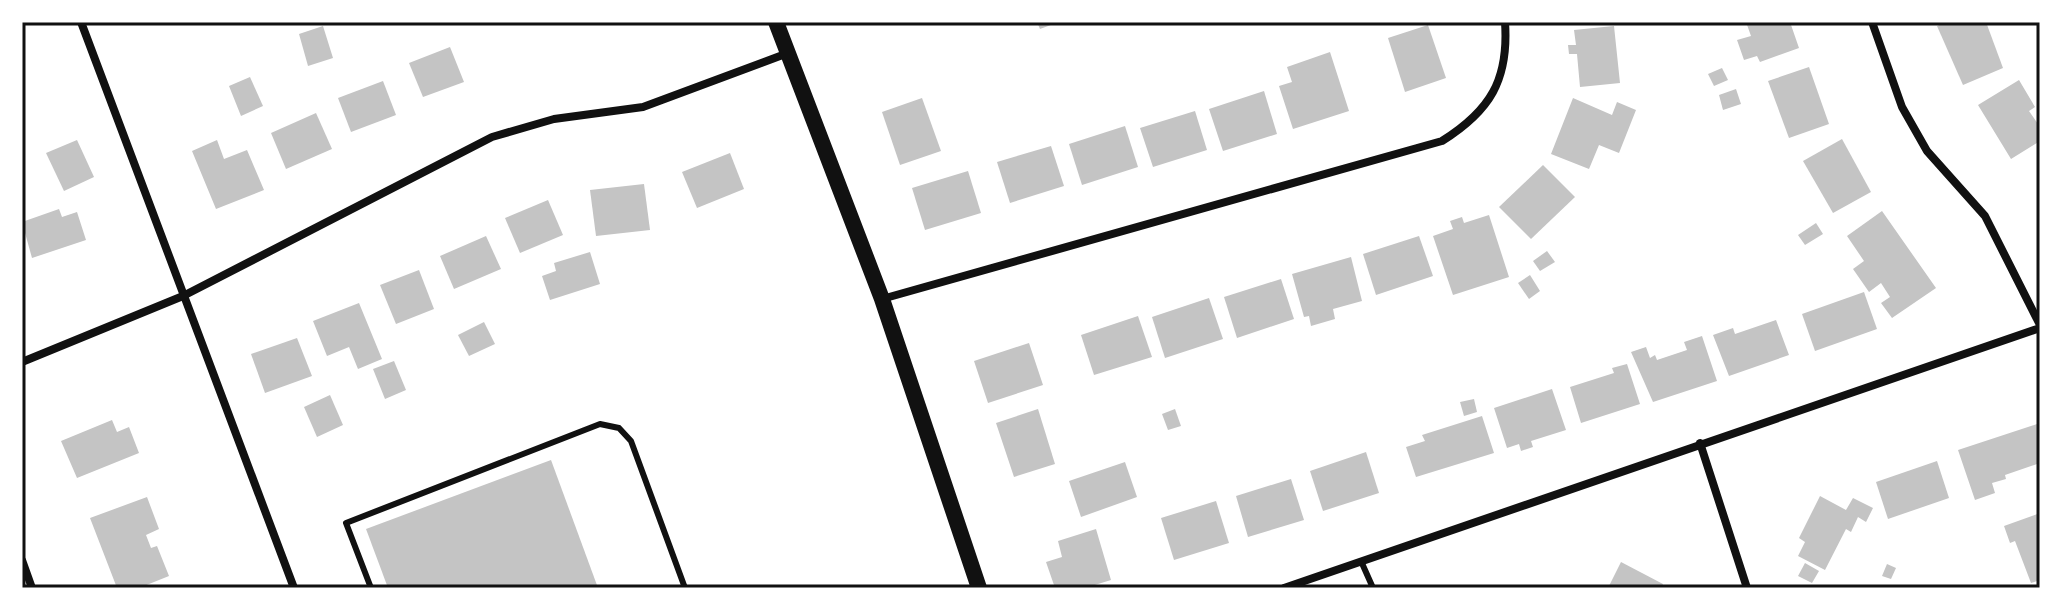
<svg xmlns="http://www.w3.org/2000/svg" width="2062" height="610" font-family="'PT Sans Narrow',sans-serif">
<rect width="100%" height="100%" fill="#fff"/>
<g fill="#c4c4c4">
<polygon points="1037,22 1059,22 1040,29"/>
<polygon points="1746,22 1790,22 1799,48 1760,62 1757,56 1744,60 1737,40 1751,36"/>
<polygon points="1946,22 1986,22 2003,68 1963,85 1937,26"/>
<polygon points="1428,25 1446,78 1405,92 1388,38"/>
<polygon points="323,26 333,58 308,66 299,34"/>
<polygon points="1614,26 1620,83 1580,87 1577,54 1569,54 1568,45 1576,45 1574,30"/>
<polygon points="450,47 464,82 423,97 409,63"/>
<polygon points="1330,52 1349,111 1293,129 1279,86 1292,82 1287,67"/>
<polygon points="1809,67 1829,124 1789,138 1768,81"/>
<polygon points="1722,68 1728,80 1714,86 1708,74"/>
<polygon points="250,77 263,106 241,116 229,86"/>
<polygon points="2019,80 2035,107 2029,111 2040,127 2040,141 2011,159 1978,105"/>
<polygon points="383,81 396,115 351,132 338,98"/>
<polygon points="1736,89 1741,104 1723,110 1719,95"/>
<polygon points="1264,91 1277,134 1223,151 1209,109"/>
<polygon points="922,98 941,151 900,165 882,112"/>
<polygon points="1573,98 1612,115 1617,102 1636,110 1619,153 1599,145 1589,169 1551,154"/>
<polygon points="1195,111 1207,150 1153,167 1140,128"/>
<polygon points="316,113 332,149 286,169 271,133"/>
<polygon points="1125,126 1138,167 1082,185 1069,144"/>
<polygon points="1842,139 1871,192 1833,213 1803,161"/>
<polygon points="77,140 94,177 64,191 46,153"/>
<polygon points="217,140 224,159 247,150 264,190 216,209 192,151"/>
<polygon points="1051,146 1064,186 1010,203 997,162"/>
<polygon points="730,153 744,189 697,208 682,172"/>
<polygon points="1543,165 1575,197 1531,239 1499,207"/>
<polygon points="968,171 981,213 925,230 912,188"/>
<polygon points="644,184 650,230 596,236 590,190"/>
<polygon points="548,200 563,235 520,253 505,218"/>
<polygon points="59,209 62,217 77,212 86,240 32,258 22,222"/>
<polygon points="1882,211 1936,288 1892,318 1881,303 1890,297 1881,283 1869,292 1853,269 1864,261 1847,236"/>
<polygon points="1489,215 1509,277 1453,295 1433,236 1453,229 1450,221 1462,217 1464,223"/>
<polygon points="1816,223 1823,234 1805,245 1798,235"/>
<polygon points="486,236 501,269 454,289 440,256"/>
<polygon points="1419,236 1433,276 1376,295 1363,254"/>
<polygon points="1547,251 1555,262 1540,271 1533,261"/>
<polygon points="590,252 600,284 550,300 542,276 556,271 554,263"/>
<polygon points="1351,257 1362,301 1333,309 1335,319 1311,326 1309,316 1304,317 1292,274"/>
<polygon points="419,270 434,309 396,324 380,285"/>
<polygon points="1530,275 1540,291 1529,299 1518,283"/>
<polygon points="1281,279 1294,319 1237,338 1224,297"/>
<polygon points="1864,292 1877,329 1815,351 1802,314"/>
<polygon points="1209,298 1223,339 1165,358 1152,317"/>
<polygon points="359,303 382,359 358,369 349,347 327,356 313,321"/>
<polygon points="1138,316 1152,357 1094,375 1081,335"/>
<polygon points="1776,320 1789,355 1729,376 1713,335 1733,328 1735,334"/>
<polygon points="484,322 495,344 469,356 458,335"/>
<polygon points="1702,336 1717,381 1653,402 1631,352 1646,347 1650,358 1655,355 1657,360 1687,350 1684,342"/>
<polygon points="297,338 312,376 265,393 251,354"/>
<polygon points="1029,343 1043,385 988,403 974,361"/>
<polygon points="394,361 406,390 385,399 373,369"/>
<polygon points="1627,364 1640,404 1581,423 1570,387 1614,373 1612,368"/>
<polygon points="1552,389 1566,430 1531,441 1533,447 1521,451 1519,444 1507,448 1494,408"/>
<polygon points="330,395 343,425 317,437 304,407"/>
<polygon points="1474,399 1477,412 1464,416 1460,402"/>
<polygon points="1038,409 1055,464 1014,477 996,423"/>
<polygon points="1175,409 1181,426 1168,430 1162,414"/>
<polygon points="1482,416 1494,453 1416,477 1406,447 1425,441 1422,435"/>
<polygon points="112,420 117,432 129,427 139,453 77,478 61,441"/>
<polygon points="2040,423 2040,463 2005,475 2006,479 1992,483 1995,493 1975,500 1958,450"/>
<polygon points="1366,452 1379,493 1323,511 1310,471"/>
<polygon points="551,460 598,588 388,588 366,529"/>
<polygon points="1937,461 1949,498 1888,519 1876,482"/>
<polygon points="1125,462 1137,497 1081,517 1069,481"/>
<polygon points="1291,479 1304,520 1248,537 1236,496"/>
<polygon points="1820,496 1846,510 1853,498 1873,508 1866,522 1858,517 1851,532 1846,529 1825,570 1798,556 1805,542 1799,538"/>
<polygon points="147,497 159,529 146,535 151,548 157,546 169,576 139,588 117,588 90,518"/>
<polygon points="1216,501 1229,543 1174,560 1161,518"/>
<polygon points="2040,513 2040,580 2031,583 2015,541 2010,543 2004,526"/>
<polygon points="1096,529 1111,580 1085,588 1055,588 1046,562 1062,557 1058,541"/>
<polygon points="1621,562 1663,584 1661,588 1608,588"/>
<polygon points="1805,563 1819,571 1812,583 1798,576"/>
<polygon points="1887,564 1896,568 1891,579 1882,576"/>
</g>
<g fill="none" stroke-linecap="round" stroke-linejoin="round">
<g stroke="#111" stroke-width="6">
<polyline points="1361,561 1373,588"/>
<polyline points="371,588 346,523 600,424 619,428 631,441 685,588"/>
</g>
<g stroke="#111" stroke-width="8">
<polyline points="81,22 294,588"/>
<polyline points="1872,22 1902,107 1927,151 1985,216 2040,325"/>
<path d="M882 299 1442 141C1490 111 1509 80 1505 22"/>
<polyline points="22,362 183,296 492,137 554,119 643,107 788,53"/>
<polyline points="1700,443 1747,588"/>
<polyline points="22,560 32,588"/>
<polyline points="1284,588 2040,328"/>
</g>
<polyline stroke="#111" stroke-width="16" points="776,22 882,299 979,588"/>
</g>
<rect width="2062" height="610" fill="none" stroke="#ffffff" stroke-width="48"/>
<rect x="24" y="24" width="2014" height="562" fill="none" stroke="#111" stroke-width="3"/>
</svg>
